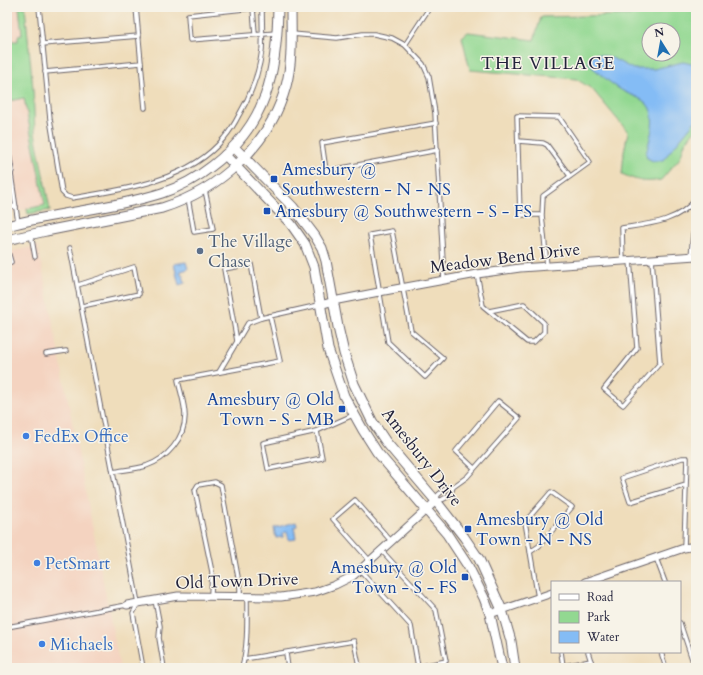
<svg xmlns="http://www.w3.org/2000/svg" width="703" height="675" font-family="Cardo,serif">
<rect width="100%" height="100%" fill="#f7f3e8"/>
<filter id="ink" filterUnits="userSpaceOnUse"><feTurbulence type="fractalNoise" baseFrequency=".025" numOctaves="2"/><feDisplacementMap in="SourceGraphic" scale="8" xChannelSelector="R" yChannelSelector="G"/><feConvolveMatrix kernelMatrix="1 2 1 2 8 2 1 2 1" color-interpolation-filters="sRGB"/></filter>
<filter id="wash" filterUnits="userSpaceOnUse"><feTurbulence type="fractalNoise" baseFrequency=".012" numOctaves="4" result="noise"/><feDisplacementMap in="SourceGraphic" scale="16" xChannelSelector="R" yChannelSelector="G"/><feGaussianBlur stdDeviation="0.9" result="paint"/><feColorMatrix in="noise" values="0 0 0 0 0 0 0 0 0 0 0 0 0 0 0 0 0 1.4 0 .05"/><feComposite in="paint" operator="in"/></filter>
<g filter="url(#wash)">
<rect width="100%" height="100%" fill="#efddbb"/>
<g fill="#f4d3c0">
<polygon points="7,7 19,7 22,35 18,41 7,41 9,100 24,98 45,205 7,213"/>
<polygon points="38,246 120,668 7,668 7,252"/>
</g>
<g fill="#92d891" stroke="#5a7d66" fill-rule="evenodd">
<polygon points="19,7 25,7 33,88 35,133 50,210 28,214 27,209 45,205 24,98 9,101 7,41 18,41 18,36 22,35"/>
<path d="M640 7H696V129L685 143 680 158 661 180C645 183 637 181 622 174L624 152 628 132 592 89 576 79 470 70 462 37 468 32 534 40 541 17 630 15ZM649 30H673V54H649Z"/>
</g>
<g fill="#84bcf5" stroke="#536f98">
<path d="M596 54 612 58 633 69H654L683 62 696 65V120L663 160 653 161 647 158 646 154C649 140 659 116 646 103 641 98 633 96 627 93 614 87 603 76 592 67L588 61 590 56Z"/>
<polygon points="186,262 188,269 181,271 181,275 183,275 185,283 179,285 174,264"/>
<polygon points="296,522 297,526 294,527 296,539 289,540 287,532 283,533 283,537 276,538 274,528"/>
</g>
</g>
<g filter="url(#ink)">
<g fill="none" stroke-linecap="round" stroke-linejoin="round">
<defs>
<g id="service">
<path d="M39 7 50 119 62 192 66 196 72 198C123 190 190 181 224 138 230 131 235 123 239 115 251 95 259 73 262 50 263 36 262 21 262 7"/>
<polyline points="7,10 8,10 8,7"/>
<polyline points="255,34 253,8 188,15 190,40 276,33"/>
<polyline points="292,34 337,38 363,34 374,34 392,38 405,45 423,64 429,77 435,113 444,280"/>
<polyline points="42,44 139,36"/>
<polyline points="405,45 430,7"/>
<polyline points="141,63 145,108"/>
<polyline points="45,72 141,63 136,7"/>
<polyline points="436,123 322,143 326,171 438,150"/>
<polyline points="518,141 543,143 547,145 570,176"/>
<polyline points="7,142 12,171 11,174 18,222"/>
<polyline points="7,159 9,171 11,174"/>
<polyline points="188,198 194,232 213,229 205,190"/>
<polyline points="7,205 16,207"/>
<polyline points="542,215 520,215 517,116 559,117 590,162 543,196 542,215 547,266"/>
<polygon points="392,231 411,331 443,358 425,377 388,342 370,235"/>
<polyline points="31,234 35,257"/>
<polyline points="7,248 11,262"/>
<polyline points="70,248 138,603 133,613 143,668"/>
<polyline points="691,257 693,234 696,230"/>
<polyline points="630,260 637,348 604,389 623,405 660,363 652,259"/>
<path d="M623 261 622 228C649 224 678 222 696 199"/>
<polyline points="477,274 483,306 527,342 534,342 544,332 544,323 524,304 489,311"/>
<polyline points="78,285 134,267 139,294 82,306"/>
<polyline points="237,341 224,269 251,264 261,318"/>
<polyline points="46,354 66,351"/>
<polyline points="219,372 248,323 261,318 319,305"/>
<polyline points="317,431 322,458 268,469 263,443 317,431 353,415"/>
<path d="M113 472C123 470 135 469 146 466 167 459 185 438 185 416 185 404 180 391 178 380L280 361 270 316"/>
<path d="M453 487C451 495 445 500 436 501L438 495 445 489 453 487 467 477 519 418 498 401 456 451 474 468"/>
<polyline points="684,548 687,458 682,458 622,478 630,502 686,485"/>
<polyline points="530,552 539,546 572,507 551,492 525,522 538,598"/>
<polyline points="656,558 665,582"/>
<polyline points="370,561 333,519 355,500 391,541"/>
<polyline points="360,570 411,626 418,667 446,661 436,610 382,551"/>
<polyline points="211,595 212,572 195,490 198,485 215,482 221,485 240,588 240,596"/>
<polyline points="155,600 160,626 159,638 164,668"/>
<polyline points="680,623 695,668"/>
<polyline points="7,627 127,605"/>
<polyline points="561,652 563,666 591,661"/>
<polyline points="588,652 593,668"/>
<polyline points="661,652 666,668"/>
<polyline points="286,653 288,668"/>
<polyline points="244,659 354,641 359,666 349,668"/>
<path d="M242 668C248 645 247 621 247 597"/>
</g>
<g id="minor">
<polyline points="320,305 338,300 379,292 477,274 520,268 696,256"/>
<polyline points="585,582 684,548 696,546"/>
<polyline points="127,605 178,596 281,597 315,592 335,585 353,576 436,501"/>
<polyline points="490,614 552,593"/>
</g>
<g id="tertiary">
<polyline points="234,147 293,207 315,236 322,248 326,261 338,327 344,353 354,384 372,421 386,442 436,501 464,537 479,559 502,610 511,641 515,668"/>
<polyline points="225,155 291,224 305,244 314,267 328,349 344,396 363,430 377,452 447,534 468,566 484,598 490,614 502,668"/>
<path d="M7 226C58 212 112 209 162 193 180 187 197 178 212 166 267 124 277 73 278 7"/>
<path d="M7 240 46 231 162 208C219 190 270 145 286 86 293 61 291 33 291 7"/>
</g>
</defs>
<use href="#service" stroke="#6a6368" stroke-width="5.5"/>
<use href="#minor" stroke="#6a6368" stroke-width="9"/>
<use href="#tertiary" stroke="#6a6368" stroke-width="11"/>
<use href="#service" stroke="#fff" stroke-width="3.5"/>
<use href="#minor" stroke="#fff" stroke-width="7"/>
<use href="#tertiary" stroke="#fff" stroke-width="9"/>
</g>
</g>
<g fill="#1a4fb4" stroke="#f7f3e8" stroke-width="1.5">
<rect x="270" y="175" width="8" height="8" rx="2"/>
<rect x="263" y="207" width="8" height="8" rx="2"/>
<rect x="338" y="405" width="8" height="8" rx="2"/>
<rect x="464" y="525" width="8" height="8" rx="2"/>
<rect x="461" y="573" width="8" height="8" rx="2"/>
</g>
<circle fill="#5c6f8a" stroke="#f7f3e8" stroke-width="1.5" cx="200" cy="251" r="4"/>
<g fill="#3f7fe0" stroke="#f7f3e8" stroke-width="1.5">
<circle cx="26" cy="436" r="4"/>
<circle cx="37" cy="563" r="4"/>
<circle cx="42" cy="644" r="4"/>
</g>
<g text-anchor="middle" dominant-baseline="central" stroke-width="3" stroke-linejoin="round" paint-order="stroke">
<g font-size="17" fill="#164399" stroke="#f7f3e8" text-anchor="start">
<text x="282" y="169">Amesbury @<tspan x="282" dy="20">Southwestern - N - NS</tspan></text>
<text x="275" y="211">Amesbury @ Southwestern - S - FS</text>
<text x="334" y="399" text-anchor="end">Amesbury @ Old<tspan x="334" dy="20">Town - S - MB</tspan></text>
<text x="476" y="519">Amesbury @ Old<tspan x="476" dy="20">Town - N - NS</tspan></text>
<text x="457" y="567" text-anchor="end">Amesbury @ Old<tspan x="457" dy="20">Town - S - FS</tspan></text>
</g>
<g font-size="17" fill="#4e5e75" stroke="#f7f3e8" text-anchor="start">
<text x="208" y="241">The Village<tspan x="208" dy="20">Chase</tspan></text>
</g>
<g font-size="17" fill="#22223b" stroke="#f7f3e8">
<text transform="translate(505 258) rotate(-7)">Meadow Bend Drive</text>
<text transform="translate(422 457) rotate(52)">Amesbury Drive</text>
<text transform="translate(237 581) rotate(-2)">Old Town Drive</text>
</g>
<g font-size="17" fill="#366cbe" stroke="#f7f3e8" text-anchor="start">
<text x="34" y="436">FedEx Office</text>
<text x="45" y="563">PetSmart</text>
<text x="50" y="644">Michaels</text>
</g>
<g font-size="18" letter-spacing="1" fill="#22223b" stroke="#f7f3e8">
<text x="548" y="63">THE VILLAGE</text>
</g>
</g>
<rect width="703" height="675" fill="none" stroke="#f7f3e8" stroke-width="24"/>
<rect x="551" y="581" width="130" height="72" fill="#f7f3e8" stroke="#a29fa3"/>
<rect x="559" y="594" width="20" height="6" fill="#ffffff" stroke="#a29fa3"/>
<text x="587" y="601" font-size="12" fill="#22223b">Road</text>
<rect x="559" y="611" width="20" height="12" fill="#92d891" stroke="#a29fa3"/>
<text x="587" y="621" font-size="12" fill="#22223b">Park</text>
<rect x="559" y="631" width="20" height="12" fill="#84bcf5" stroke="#a29fa3"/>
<text x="587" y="641" font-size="12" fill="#22223b">Water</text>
<g transform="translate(661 42) rotate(349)"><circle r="19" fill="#f7f3e8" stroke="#a29fa3"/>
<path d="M0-3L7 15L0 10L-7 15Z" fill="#1f6fb2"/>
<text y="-6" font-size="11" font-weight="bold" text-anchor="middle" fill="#22223b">N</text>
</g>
</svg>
